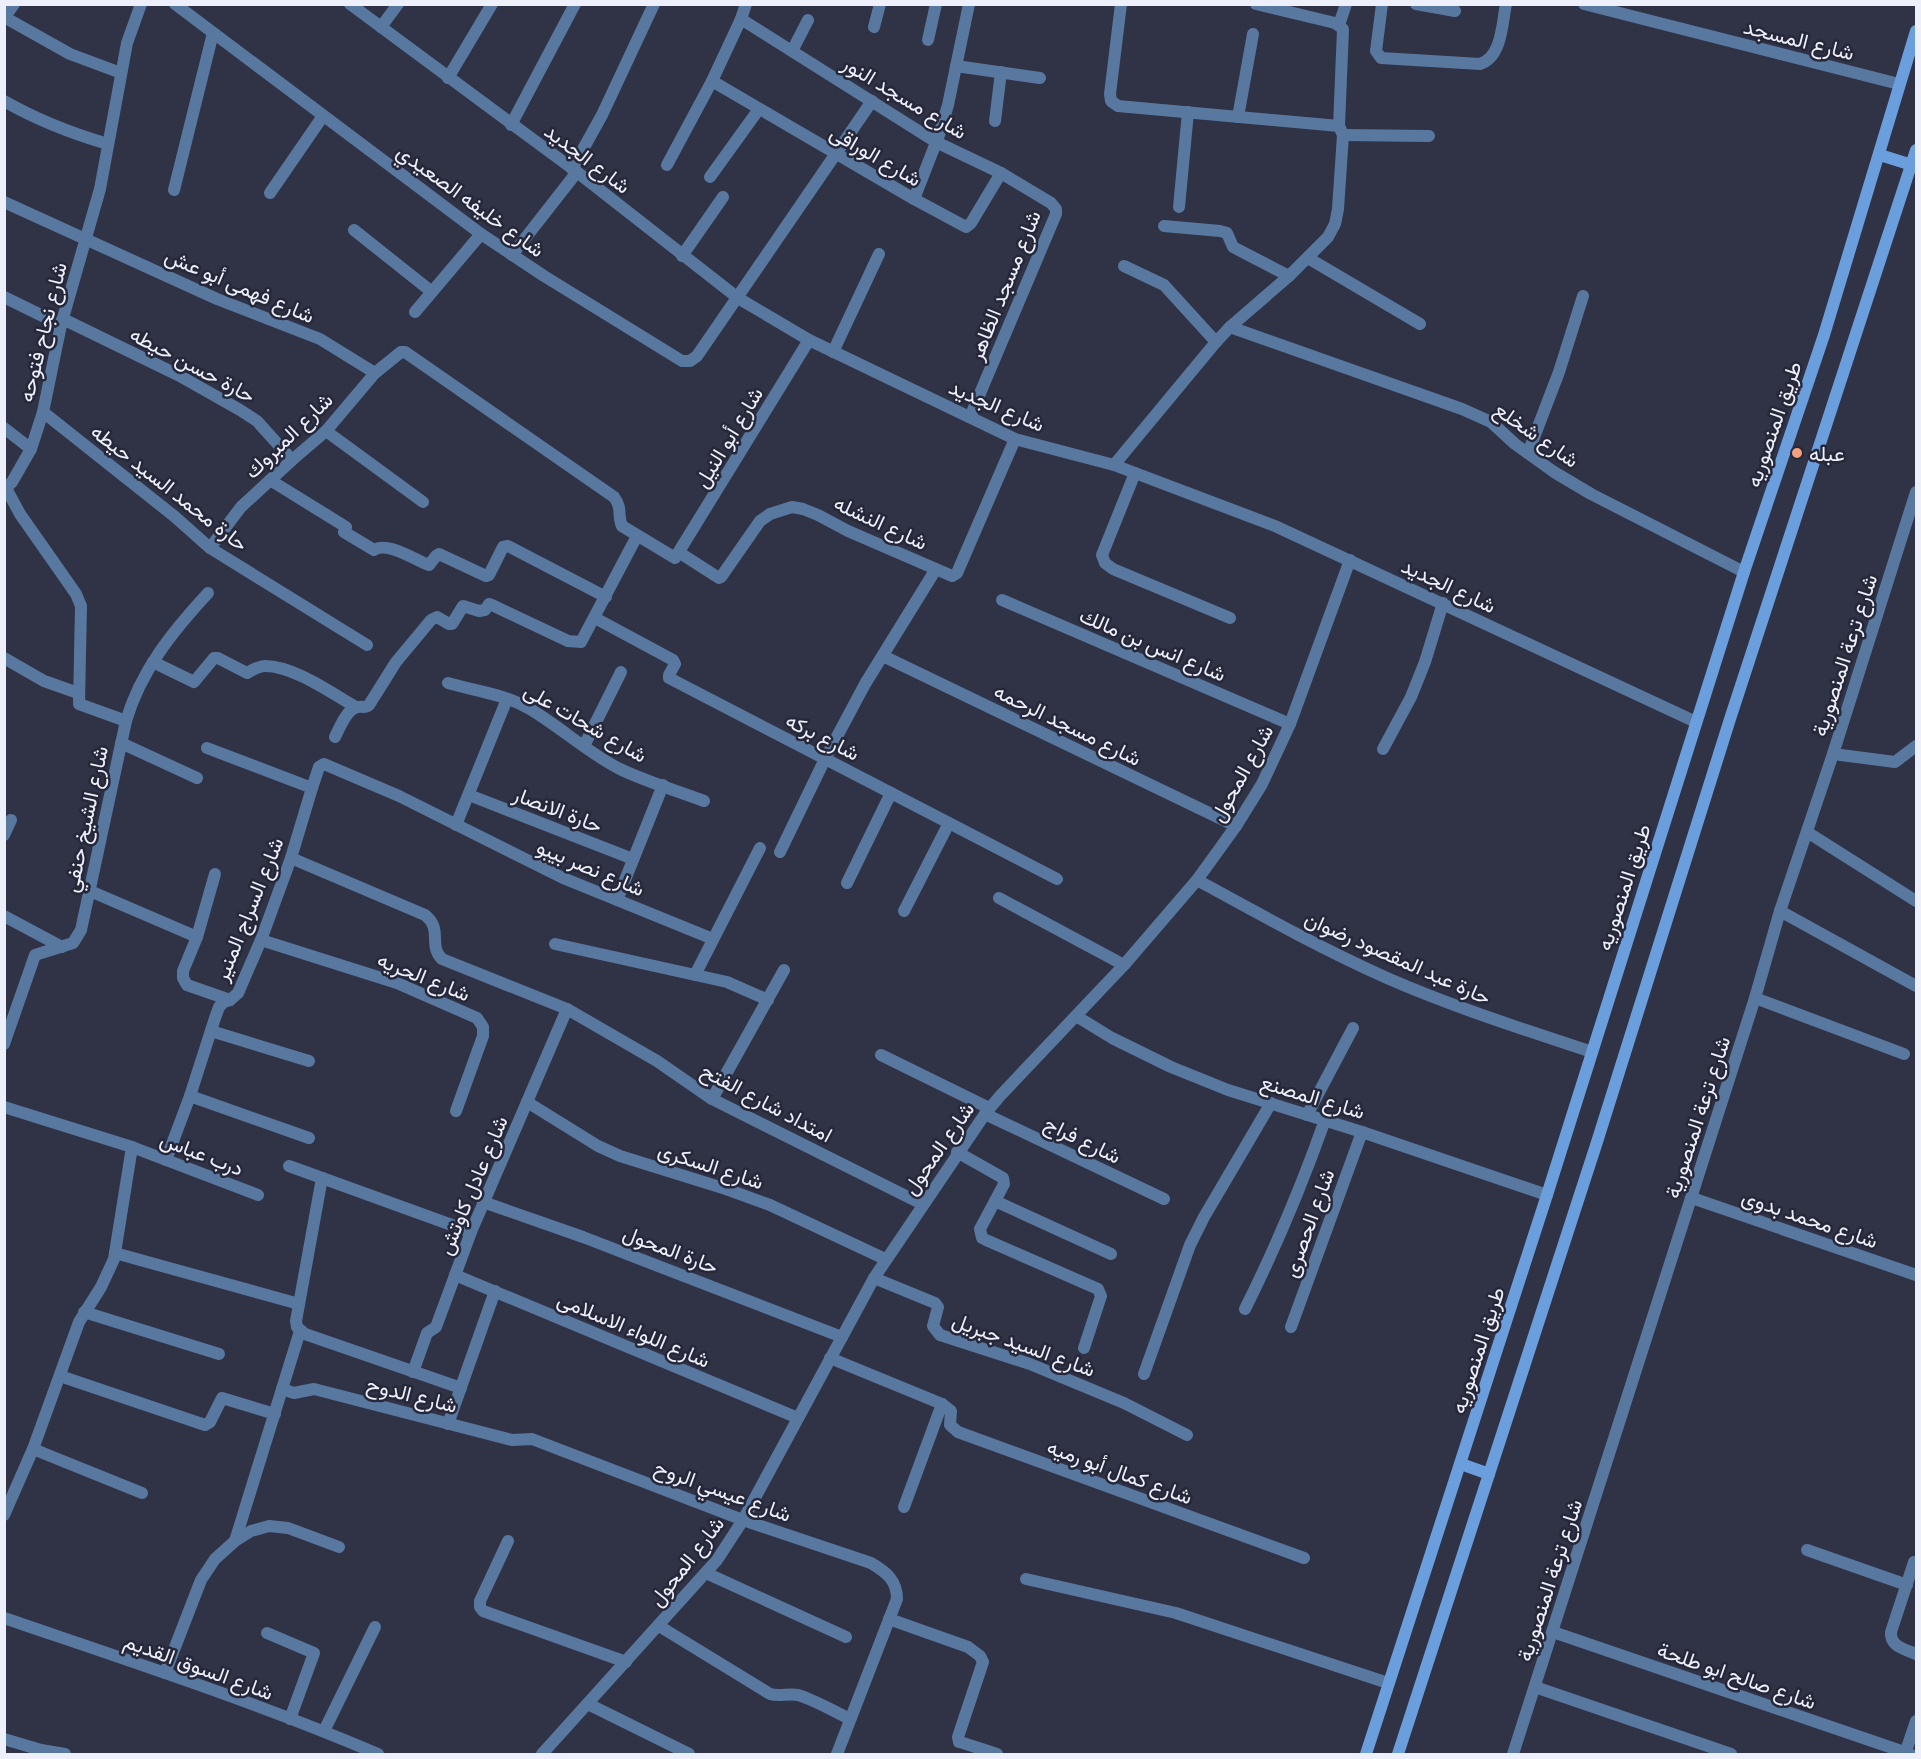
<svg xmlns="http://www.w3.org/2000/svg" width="1921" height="1759" font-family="Ubuntu,Vazirmatn,sans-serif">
<rect width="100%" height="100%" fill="#303245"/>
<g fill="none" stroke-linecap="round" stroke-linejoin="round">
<g stroke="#5878a0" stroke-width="12">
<polyline points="175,4 481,234 544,276 682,361 690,361 697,356 872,101"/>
<polyline points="350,4 577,172 738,298 809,340 1015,439 1114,465 1275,526 1696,722"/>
<polyline points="1121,4 1110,94 1111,101 1118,106 1339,126"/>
<path d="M1382 4 1376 51 1381 58 1480 64C1502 57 1502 24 1506 4"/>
<polyline points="1416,4 1455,11"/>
<polyline points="1584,4 1899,84"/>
<polyline points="4,17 70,54 121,73"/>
<polyline points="4,18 14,4"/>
<polyline points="741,19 936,142 1001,173 1051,203 1056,209 1056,214 970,417"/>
<polyline points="1339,25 1346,4"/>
<polyline points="381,27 398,4"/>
<polyline points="874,27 880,4"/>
<polyline points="928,40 936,4"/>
<polyline points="792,51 808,20"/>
<polyline points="956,66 1040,78"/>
<polyline points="448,78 492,4"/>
<polyline points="712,81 914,199 966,227 971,223 1001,173"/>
<path d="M4 101C39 121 70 133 108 144"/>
<polyline points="1238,117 1253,34"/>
<polyline points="995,121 1001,72"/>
<polyline points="511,125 575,4"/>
<polyline points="1343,135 1429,136"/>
<polyline points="667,165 712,81 741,19 746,4"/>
<polyline points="572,169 602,115 654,4"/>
<polyline points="710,177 759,109"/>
<polyline points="174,190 213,33"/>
<polyline points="270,193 323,116"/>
<polyline points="914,199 939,135 948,105 969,4"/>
<polyline points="4,202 217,299 320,339 375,373"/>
<polyline points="1179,207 1188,112"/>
<polyline points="1164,226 1220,231 1227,233 1233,247 1289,276"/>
<polyline points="354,230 432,292"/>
<polyline points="512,255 577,172"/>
<polyline points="682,256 723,197"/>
<polyline points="1308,258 1420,324"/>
<polyline points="1124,266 1164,285 1216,342"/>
<polyline points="4,297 61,325"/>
<polyline points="415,312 481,234"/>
<polyline points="63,319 180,376 240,410 257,421 292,460"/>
<polyline points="1230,327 1462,409 1491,422 1515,444 1554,472 1591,494 1744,572"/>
<polyline points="833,352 879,254"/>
<polyline points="43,412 174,516 210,548 367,645"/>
<polyline points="4,428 31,449"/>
<polyline points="326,431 423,502"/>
<polyline points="1528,453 1559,372 1583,296"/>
<polyline points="1114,465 1216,342 1230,327 1289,276 1328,237 1335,224 1338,209 1343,135 1339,126 1343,29 1335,23 1256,4"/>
<polyline points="1135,473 1102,555 1105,563 1113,569 1230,618"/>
<path d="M270 480 346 527 344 532 374 550C388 541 415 560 429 565L436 556 439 554 486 576 489 575 503 547 508 546 606 597"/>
<path d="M210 548 241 507 292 460 326 431 375 373 401 352H405L614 497C623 509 617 516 622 526L675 558 809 340"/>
<polyline points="680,553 719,578 721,577 760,521 770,514 792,507 803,509 818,515 848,531 952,576 957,573 1015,439"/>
<polyline points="1002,600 1290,724"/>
<polyline points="595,618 673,660 675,664 669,675 669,678 1057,879"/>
<polyline points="883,656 1236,826"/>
<polyline points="4,658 44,681 78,693"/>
<path d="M153 662 194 682 214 658H218L247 673C252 670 259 666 265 666 294 666 331 693 356 707"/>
<path d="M448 683C475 691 505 694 530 709 562 728 589 754 622 770 648 782 677 791 704 801"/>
<polyline points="126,721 79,704 81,606 76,594 20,514 6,488 12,482 31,449 43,412 61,325 100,189 127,43 141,4"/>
<path d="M335 737C339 729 346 711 355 708 361 705 364 709 369 705L396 662 431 620 437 617 449 624H452L463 606 479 611 485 610 489 604 492 605 568 641 581 642 637 536"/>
<polyline points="121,743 197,778"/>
<polyline points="584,746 621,672"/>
<polyline points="207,748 312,788"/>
<polyline points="1383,749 1411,697 1425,662 1443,603"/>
<polyline points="1833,754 1895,762 1916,746"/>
<polyline points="469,795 633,859"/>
<polyline points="456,825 507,699"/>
<polyline points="1807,832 1916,901"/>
<polyline points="4,835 11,820"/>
<polyline points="780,852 825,759 865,684 936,569"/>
<path d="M291 858 425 915C443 929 428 946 442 959L567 1009 657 1061 712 1099 922 1204"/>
<polyline points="215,874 197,937 183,971 183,978 187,985 230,1000"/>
<path d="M1197 880C1259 914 1322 949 1387 978 1453 1007 1523 1029 1592 1052"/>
<polyline points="847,883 891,793"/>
<polyline points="90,891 197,937"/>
<polyline points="999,898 1124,965"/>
<polyline points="617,900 663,785"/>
<polyline points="904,911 949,823"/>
<polyline points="1780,911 1916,986"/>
<polyline points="4,916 62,947"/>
<polyline points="261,940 397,983 477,1018 483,1027 483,1036 456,1111"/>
<polyline points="555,944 727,982 768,1000"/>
<polyline points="695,975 760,848"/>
<polyline points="1755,998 1904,1054"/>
<polyline points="1076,1016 1112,1038 1171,1067 1228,1090 1362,1132 1547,1195"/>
<polyline points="211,1031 309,1061"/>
<path d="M4 1044 35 955 73 943 81 930 126 721C141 670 173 631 208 593"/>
<polyline points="881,1055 989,1108"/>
<polyline points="190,1096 309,1138"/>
<polyline points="712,1099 784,970"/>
<polyline points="527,1102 598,1146 620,1156 726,1189 770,1205 885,1259"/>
<polyline points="4,1107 132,1147 258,1195"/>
<polyline points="985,1114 1164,1199"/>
<polyline points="1307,1115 1353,1028"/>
<polyline points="957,1152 1003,1178 1004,1184 995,1201 1111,1254"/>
<polyline points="166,1160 190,1096 215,1018 219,1007 224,1002 230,1000 238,993 261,940 291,858 312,788 319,767 324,764 399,796 563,878 713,939"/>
<polyline points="289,1166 471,1232"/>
<polyline points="322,1178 296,1321 297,1327 305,1334 461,1388"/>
<polyline points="1692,1198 1916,1275"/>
<polyline points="995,1201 980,1229 982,1238 986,1240 1098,1289 1101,1296 1084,1348"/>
<polyline points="483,1202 583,1237 842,1337"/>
<polyline points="115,1253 299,1304"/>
<polyline points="455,1275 798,1418"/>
<polyline points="874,1278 935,1303 938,1307 933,1326 940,1335 1030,1364 1124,1403 1187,1435"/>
<path d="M1245 1309C1276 1247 1302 1185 1325 1120"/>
<polyline points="84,1312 219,1354"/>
<polyline points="1291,1327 1362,1132"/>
<polyline points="830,1358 942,1404 951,1411 950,1425 958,1432 1304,1558"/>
<polyline points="413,1372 427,1333 436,1327 471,1232 567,1009"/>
<polyline points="1144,1374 1190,1245 1204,1217 1271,1103"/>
<polyline points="60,1376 205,1425 210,1422 222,1398 275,1414"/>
<path d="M282 1389 294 1393 314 1389 512 1440 532 1439 743 1520 871 1563C886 1572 897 1580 897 1599L837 1754"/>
<polyline points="448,1424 495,1291"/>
<polyline points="33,1449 142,1493"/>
<polyline points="904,1507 942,1404"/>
<polyline points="4,1515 33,1449 79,1322 101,1287 114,1259 132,1147"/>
<polyline points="235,1541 300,1331"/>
<polyline points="508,1541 480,1601 480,1607 483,1611 626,1662"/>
<polyline points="1807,1550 1907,1585"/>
<path d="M1916 1563 1914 1562 1891 1632C1890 1647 1905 1649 1916 1654"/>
<polyline points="706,1573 846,1637"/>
<polyline points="1026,1579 1176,1613 1388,1683"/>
<path d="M4 1618C130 1661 256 1702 378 1754"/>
<polyline points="889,1619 968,1647 980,1656 983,1662 958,1737 959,1742 963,1743 997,1754"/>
<path d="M659 1626 770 1694C780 1697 788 1693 798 1695 815 1700 833 1711 850 1719"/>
<polyline points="1553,1632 1910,1754"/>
<polyline points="267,1633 314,1653 290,1719"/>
<polyline points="165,1673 201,1580 215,1559 235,1541 251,1531 269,1526 288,1528 339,1547"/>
<polyline points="1535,1687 1731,1754"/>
<polyline points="588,1704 689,1754"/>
<polyline points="324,1731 375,1627"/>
<polyline points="4,1739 41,1750 65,1754"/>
<polyline points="542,1754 717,1560 743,1520 874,1278 985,1114 1000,1096 1124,965 1197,880 1236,826 1262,784 1290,724 1350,560"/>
<polyline points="1513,1754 1755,998 1780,911 1833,754 1916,492"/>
<polyline points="1905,1754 1916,1721"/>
</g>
<g stroke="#6a9edd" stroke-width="12">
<polyline points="1880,155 1912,165"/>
<polyline points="1461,1464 1489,1474"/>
<polyline points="1366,1754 1547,1195 1744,572 1824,335 1916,31"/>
<polyline points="1398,1754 1597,1142 1730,719 1916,150"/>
</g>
</g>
<circle fill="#f2a080" stroke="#26283a" stroke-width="2" cx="1797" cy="453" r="6"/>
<g text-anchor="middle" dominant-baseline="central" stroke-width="5" stroke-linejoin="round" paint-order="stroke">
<g font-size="21" fill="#edeffb" stroke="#26283a">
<text transform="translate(1799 39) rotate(14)">شارع المسجد</text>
<text transform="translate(905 97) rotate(31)">شارع مسجد النور</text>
<text transform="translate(876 155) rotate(30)">شارع الوراقى</text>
<text transform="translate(588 158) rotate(37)">شارع الجديد</text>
<text transform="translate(471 200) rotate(36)">شارع خليفه الصعيدي</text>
<text transform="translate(240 285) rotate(23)">شارع فهمى أبو عش</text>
<text transform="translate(1004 285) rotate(-68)">شارع مسجد الظاهر</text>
<text transform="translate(42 332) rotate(-76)">شارع نجاح فتوحه</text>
<text transform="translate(193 364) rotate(28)">حارة حسن حيطه</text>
<text transform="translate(997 405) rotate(23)">شارع الجديد</text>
<text transform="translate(1773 424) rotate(-71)">طريق المنصوريه</text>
<text transform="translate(1537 434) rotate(35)">شارع شخلع</text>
<text transform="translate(288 435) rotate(-44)">شارع المبروك</text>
<text transform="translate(728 437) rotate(-59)">شارع أبو النيل</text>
<text transform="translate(170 487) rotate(38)">حارة محمد السيد حيطه</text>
<text transform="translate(881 522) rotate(25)">شارع النشله</text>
<text transform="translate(1449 585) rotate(25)">شارع الجديد</text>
<text transform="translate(1153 644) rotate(23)">شارع انس بن مالك</text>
<text transform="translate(1844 655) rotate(-72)">شارع ترعة المنصورية</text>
<text transform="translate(586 722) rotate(30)">شارع شحات على</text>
<text transform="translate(1068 724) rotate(26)">شارع مسجد الرحمه</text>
<text transform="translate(823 736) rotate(27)">شارع بركه</text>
<text transform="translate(1241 773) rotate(-61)">شارع المحول</text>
<text transform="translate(558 809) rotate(21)">حارة الانصار</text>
<text transform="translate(85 819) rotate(-78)">شارع الشيخ حنفي</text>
<text transform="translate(591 867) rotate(23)">شارع نصر بيبو</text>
<text transform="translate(1623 887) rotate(-72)">طريق المنصوريه</text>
<text transform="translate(248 909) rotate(-68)">شارع السراج المنير</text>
<text transform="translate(1398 957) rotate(24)">حارة عبد المقصود رضوان</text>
<text transform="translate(424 976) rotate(22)">شارع الحريه</text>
<text transform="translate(1313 1096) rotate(17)">شارع المصنع</text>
<text transform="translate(767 1102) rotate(28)">امتداد شارع الفتح</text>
<text transform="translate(1697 1117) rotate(-72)">شارع ترعة المنصورية</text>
<text transform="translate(1083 1139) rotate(26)">شارع فراج</text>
<text transform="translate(938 1148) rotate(-55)">شارع المحول</text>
<text transform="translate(202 1153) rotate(21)">درب عباس</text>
<text transform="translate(711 1165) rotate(18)">شارع السكرى</text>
<text transform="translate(472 1185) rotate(-67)">شارع عادل كاوتش</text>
<text transform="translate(1810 1218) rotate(19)">شارع محمد بدوى</text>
<text transform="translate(1308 1223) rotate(-70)">شارع الحصرى</text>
<text transform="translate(671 1249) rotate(21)">حارة المحول</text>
<text transform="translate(634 1329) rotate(23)">شارع اللواء الاسلامى</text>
<text transform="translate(1024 1344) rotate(20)">شارع السيد جبريل</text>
<text transform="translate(1477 1350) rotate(-72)">طريق المنصوريه</text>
<text transform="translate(412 1394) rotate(14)">شارع الدوح</text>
<text transform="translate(1120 1471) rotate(20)">شارع كمال أبو رميه</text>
<text transform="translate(723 1490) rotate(20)">شارع عيسي الروح</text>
<text transform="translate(686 1561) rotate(-52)">شارع المحول</text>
<text transform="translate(1549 1580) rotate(-72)">شارع ترعة المنصورية</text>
<text transform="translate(199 1666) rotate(20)">شارع السوق القديم</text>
<text transform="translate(1737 1675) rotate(19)">شارع صالح ابو طلحة</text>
</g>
<g font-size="21" fill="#edeffb" stroke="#26283a" text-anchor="start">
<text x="1809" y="453">عبله</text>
</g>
</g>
<rect width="1921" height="1759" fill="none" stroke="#edeffb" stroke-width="12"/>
</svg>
